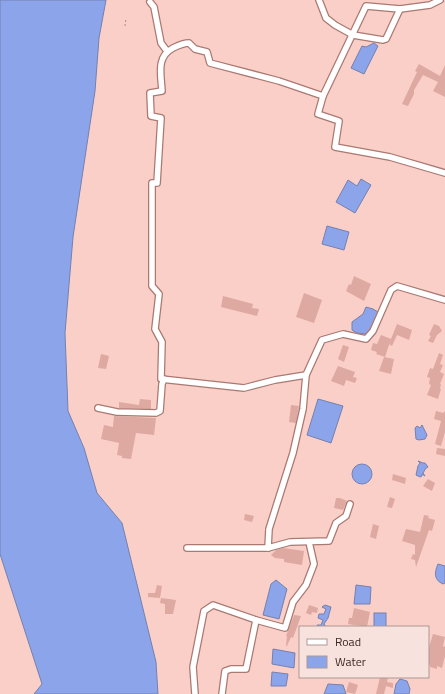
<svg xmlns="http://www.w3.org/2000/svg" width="445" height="694" font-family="'Titillium Web',sans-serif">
<rect width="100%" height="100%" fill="#facfc8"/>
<g fill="#8ca5ea" stroke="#7480af">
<polygon points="0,0 106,0 99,38 95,91 73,237 65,333 68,411 84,448 97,493 122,523 156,662 158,694 34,694 42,684 0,554"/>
<polygon points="374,43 378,46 364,74 351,68 362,46 366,47"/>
<polygon points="361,179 371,185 355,213 336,202 348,180 357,186"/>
<polygon points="327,226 349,232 344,250 322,244"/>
<path d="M366 307 373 309 378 312C375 320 373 328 366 334L357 333 352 330V322L363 314Z"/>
<polygon points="318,399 343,406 331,443 307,435"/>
<polygon points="422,425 427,435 425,439 419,440 416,439 415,428 417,426 420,428"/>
<polygon points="418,461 423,463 425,463 428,467 426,468 423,473 425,476 422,474 422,476 420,477 416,475 418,466 420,463"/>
<circle cx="362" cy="474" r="10"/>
<path d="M438 564 445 566V583L443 584C434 580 434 573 438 564Z"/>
<polygon points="276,580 287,589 279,619 263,615 271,584"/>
<polygon points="356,585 371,587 370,604 354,604"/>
<polygon points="325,605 331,607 328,618 324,624 326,627 318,627 317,625 321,625 323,620 318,618 319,614 324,614 326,609 322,607"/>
<rect x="374" y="613" width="12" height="14"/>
<polygon points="273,649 295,653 294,668 272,664"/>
<polygon points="272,672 288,674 286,686 271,686"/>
<polygon points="400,679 407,681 410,689 409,694 394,694 396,684"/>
<polygon points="328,684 343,685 346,694 324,694"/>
</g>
<g fill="#dda9a0">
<polygon points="419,64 440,76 445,65 445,97 433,91 438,82 423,75 414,90 414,94 408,106 402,104 417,72 415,71"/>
<polygon points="354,276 371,284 364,301 346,291 349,284 351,285"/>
<polygon points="304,293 322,300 314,323 296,317"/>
<polygon points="223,296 253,304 252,308 259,309 257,316 221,307"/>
<polygon points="397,324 412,330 409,340 397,335 392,346 389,344"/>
<polygon points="434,324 439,326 442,331 437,335 433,343 428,341 431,336 429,335"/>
<polygon points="381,335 391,339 385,357 376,354 377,352 371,350 373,343 377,344"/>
<polygon points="343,345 349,347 344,362 338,359"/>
<polygon points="439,353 443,355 440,364 443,365 440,372 444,374 440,384 441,384 440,389 441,389 438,399 427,395 431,385 429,384 430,378 427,377 430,368 433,369"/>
<polygon points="101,354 109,356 106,369 98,368"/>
<polygon points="384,357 394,359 391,374 379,371"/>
<polygon points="338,366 355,372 353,377 357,378 355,383 346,380 344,386 331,381"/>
<polygon points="140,399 151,400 151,409 119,408 119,402 139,405"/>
<polygon points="291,405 299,406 296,423 289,422"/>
<polygon points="436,411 443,413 445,411 445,432 441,446 435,444 441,421 434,419"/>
<polygon points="114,416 156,418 154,435 136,433 131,459 122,458 122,456 117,455 119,443 101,439 104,425 113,427"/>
<polygon points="437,448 445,449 445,456 436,454"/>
<polygon points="393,474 406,478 405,484 392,480"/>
<polygon points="428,479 435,483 432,491 423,486"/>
<polygon points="390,497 395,499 392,508 387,507"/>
<polygon points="336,498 340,498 347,501 343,510 334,508"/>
<polygon points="245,514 254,516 252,522 244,520"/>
<polygon points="424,515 429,516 428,518 435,520 432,531 429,530 416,567 415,560 411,559 413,554 415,555 415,545 402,541 406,529 420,532"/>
<polygon points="373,524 379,526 376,539 370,537"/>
<polygon points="283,548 304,551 302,565 284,562 284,559 275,558 271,555 276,550"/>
<polygon points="157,585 162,586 160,598 148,597 148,593 155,593"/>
<polygon points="161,598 176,600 173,614 165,614 165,604 160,603"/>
<polygon points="309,605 318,608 317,613 312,612 311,615 306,613"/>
<polygon points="354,608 370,612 367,627 348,624 349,618 352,618"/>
<polygon points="294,615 301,616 293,638 291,637 287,646 286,646 287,636 286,636"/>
<polygon points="433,634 445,637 443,646 445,647 445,656 442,668 437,666 437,669 430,667 430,665 428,664 428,651"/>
<polygon points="380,677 388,677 387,682 393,683 393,688 386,686 384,694 376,694"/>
<polygon points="349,682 358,685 355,694 346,692"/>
</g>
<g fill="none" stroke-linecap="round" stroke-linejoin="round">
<defs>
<g id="street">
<polyline points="319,0 326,18 335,25 353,35 383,40 386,39 400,9 430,5 440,0"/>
<polyline points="150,2 154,7 161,43 167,51"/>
<polyline points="323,96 366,6 400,9"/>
<path d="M445 173 390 157 335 147 339 121 318 114 323 96 279 81 210 63 207 52 195 49 189 43C183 43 179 45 173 48 156 57 161 74 162 91L150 93 151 116 161 118 157 183H152V286L159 294 155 329 162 342 161 379 244 388 275 380 306 375 322 340 343 334 366 339 373 331 391 290 397 286 445 300"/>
<polyline points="306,375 303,409 293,453 269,529 268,548 290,542 329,541 336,523 346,516 350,504"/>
<polyline points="98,408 117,412 156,413 160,411 162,384 164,379"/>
<polyline points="187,548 268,548"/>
<polyline points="256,620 285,628 293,602 306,585 314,564 309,542"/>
<polyline points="195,694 193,667 204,611 213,605 256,620 246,669 231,669 225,671 222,694"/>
</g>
</defs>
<use href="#street" stroke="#aa7971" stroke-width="8"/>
<polyline stroke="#af8d88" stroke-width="1" stroke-dasharray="2 2" stroke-linecap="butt" points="125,26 126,18"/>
<use href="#street" stroke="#fff" stroke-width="5.5"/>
</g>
<rect x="299" y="626" width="130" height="52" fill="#f8e2de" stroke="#ad9894"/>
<rect x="307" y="639" width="20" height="6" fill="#ffffff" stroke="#ad9894"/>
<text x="335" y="646" font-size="12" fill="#3c2825">Road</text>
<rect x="307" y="656" width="20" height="12" fill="#8ca5ea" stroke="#ad9894"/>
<text x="335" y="666" font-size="12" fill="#3c2825">Water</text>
</svg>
